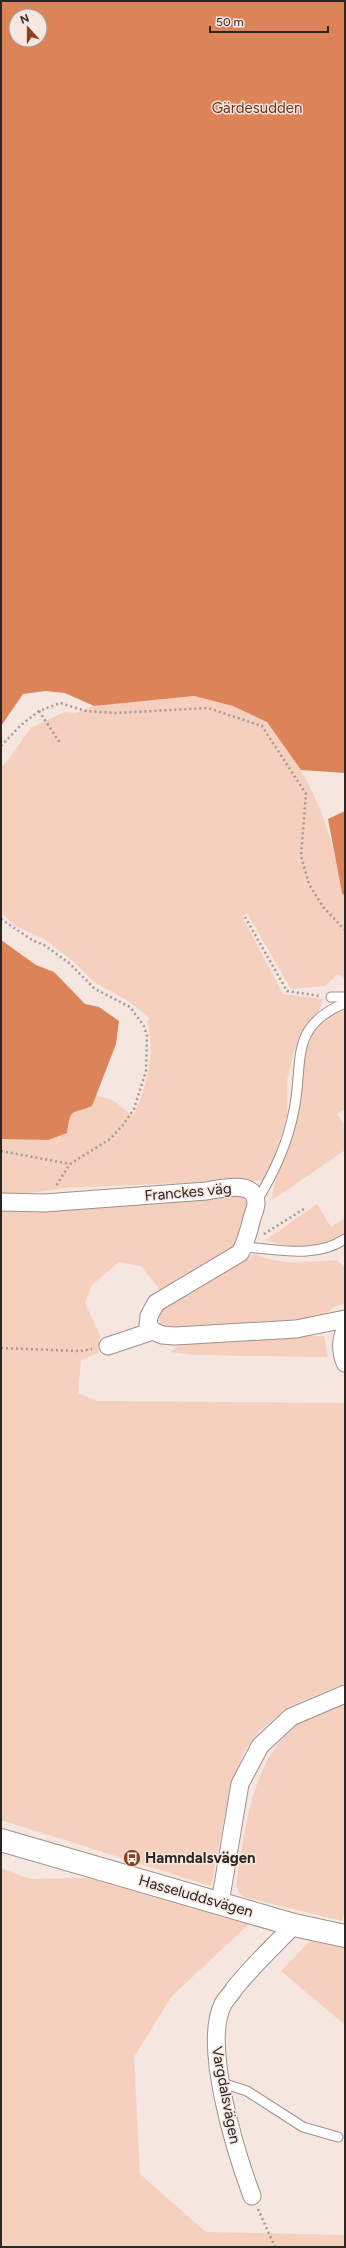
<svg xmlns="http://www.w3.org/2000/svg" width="346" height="2248" font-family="Figtree,sans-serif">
<rect width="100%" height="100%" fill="#f5e6df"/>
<g fill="#f5d0bf">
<path d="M194 696C218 702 245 707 266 721 272 726 277 736 282 743 316 787 334 838 342 893L345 897V978L338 974 325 986 291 989 247 913 242 916 283 994 323 999 319 1011 307 1023 294 1051 287 1081V1116L275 1155 263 1181H225L65 1188 1 1197V1137L70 1117 74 1111 92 1106 96 1095 114 1101 133 1116C147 1085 156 1056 147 1022L150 1018 128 1001 94 982 73 961 44 939 16 926 1 913V769L31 728 64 712 76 713 94 706Z"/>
<polygon points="345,1010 345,1109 337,1114 345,1126 345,1150 271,1201 299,1070 309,1037 322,1024 337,1012"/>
<path d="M236 1193 247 1198C249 1209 247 1234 240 1243 224 1264 184 1278 160 1290L141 1266 119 1262 92 1285 85 1303 100 1335 98 1353 81 1360 78 1393 97 1401 345 1403V1683L290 1706 260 1730 244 1752 231 1784 211 1886 1 1820V1209Z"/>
<path d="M317 1204 331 1227 345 1218V1236C321 1250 291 1249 266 1240Z"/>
<path d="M255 1254C281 1266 309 1262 337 1260L345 1268V1303L336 1306 325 1314 303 1322 171 1331 160 1325 158 1315 168 1301 237 1261Z"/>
<polygon points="302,1336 324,1336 328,1357 196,1355 170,1352 183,1343"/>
<path d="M345 1703V1911L342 1921 244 1897 239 1893 236 1884C246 1827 250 1760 300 1722 312 1713 331 1709 345 1703Z"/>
<polygon points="1,1868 30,1879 87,1878 249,1924 172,1996 134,2057 140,2174 206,2232 345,2235 345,2247 1,2247"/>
<polygon points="310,1941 345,1948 345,2025 281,1971"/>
</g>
<g fill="#dc8359" fill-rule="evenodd">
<path d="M1 1H345V773L301 770 267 722 233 706 194 696 94 706 65 693 45 691 23 694 1 726ZM16 16H40V40H16Z"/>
<polygon points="345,811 345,897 342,893 328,819"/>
<path d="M1 940 36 965 54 972 85 1004 99 1007 119 1021 116 1044 92 1106C71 1115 71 1106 67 1133L48 1140 1 1139Z"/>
</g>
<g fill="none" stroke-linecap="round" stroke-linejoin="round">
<defs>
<g id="lane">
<polyline points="331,997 345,997"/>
<path d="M256 1202C273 1175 288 1142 294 1110 304 1061 288 1027 345 1003"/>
<path d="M244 1247C277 1249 315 1259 345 1239"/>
<polyline points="222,2083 247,2091 303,2127 338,2137"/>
</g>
<g id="street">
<path d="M1 1202 44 1203 206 1191C220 1189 256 1179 256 1203 256 1208 253 1214 252 1218 249 1231 246 1242 240 1253L156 1303 149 1316 148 1325 153 1331"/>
<path d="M345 1331C340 1340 341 1353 345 1363"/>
<polyline points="108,1346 153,1331 162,1335 175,1336 296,1329 345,1319"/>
<polyline points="220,1903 240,1784 260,1746 291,1717 345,1694"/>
<path d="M252 2196C236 2153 202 2045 223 2004 226 1999 231 1994 234 1989 252 1966 274 1946 294 1925"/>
</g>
<polyline id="secondary" points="1,1840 294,1925 345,1936"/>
</defs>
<use href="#lane" stroke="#9f908a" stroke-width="11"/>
<use href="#street" stroke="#9f908a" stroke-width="19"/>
<use href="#secondary" stroke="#9f908a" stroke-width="24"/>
<g stroke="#a49994" stroke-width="2.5" stroke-dasharray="2 3" stroke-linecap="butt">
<polyline points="39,711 60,743"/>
<polyline points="1,746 21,725 39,711 60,703 86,711 115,713 208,708 262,726 306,794 301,856 309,884 323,907 345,930"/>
<polyline points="245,917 287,991 320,996"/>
<polyline points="1,919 32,940 44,945 69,963 95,989 130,1007 144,1026 147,1036 146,1071 134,1109 123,1125 110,1139 70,1164 56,1186"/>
<polyline points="1,1151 70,1164"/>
<polyline points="264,1234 304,1209"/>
<polyline points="1,1348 79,1351 92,1349"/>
<polyline points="258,2209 275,2247"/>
</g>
<use href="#lane" stroke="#fff" stroke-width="9"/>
<use href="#street" stroke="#fff" stroke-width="17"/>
<use href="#secondary" stroke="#fff" stroke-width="22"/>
</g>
<defs>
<symbol id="bus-disc" viewBox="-11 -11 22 22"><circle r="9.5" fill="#8a431f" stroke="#f5e6df"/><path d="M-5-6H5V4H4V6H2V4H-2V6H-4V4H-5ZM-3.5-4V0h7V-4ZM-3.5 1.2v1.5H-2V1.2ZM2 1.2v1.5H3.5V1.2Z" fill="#fff"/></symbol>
</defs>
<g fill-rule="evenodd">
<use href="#bus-disc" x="122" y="1848" width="20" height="20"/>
</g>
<g text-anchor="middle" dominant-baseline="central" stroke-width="3" stroke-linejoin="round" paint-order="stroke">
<g font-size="15" fill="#6d3416" stroke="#f5e6df">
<text x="257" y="108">Gärdesudden</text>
</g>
<g font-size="15" fill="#2b2523" stroke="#f5e6df">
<text transform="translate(188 1192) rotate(-5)">Franckes väg</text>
<text transform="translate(196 1896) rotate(16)">Hasseluddsvägen</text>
<text transform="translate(226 2095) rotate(79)">Vargdalsvägen</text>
</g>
<g font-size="15" font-weight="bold" fill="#2b2523" stroke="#f5e6df" text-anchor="start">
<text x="145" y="1858">Hamndalsvägen</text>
</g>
</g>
<rect width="346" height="2248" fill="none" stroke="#2b2523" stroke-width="4"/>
<g transform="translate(28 28) rotate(339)"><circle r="19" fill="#f5e6df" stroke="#a49994"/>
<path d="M0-3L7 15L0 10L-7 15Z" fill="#8a431f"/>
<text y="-6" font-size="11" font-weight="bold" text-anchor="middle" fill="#2b2523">N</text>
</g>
<path d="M210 26v6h118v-6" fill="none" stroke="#2b2523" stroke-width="2"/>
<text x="216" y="26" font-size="12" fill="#2b2523" stroke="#f5e6df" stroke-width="3" paint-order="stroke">50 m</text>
</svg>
